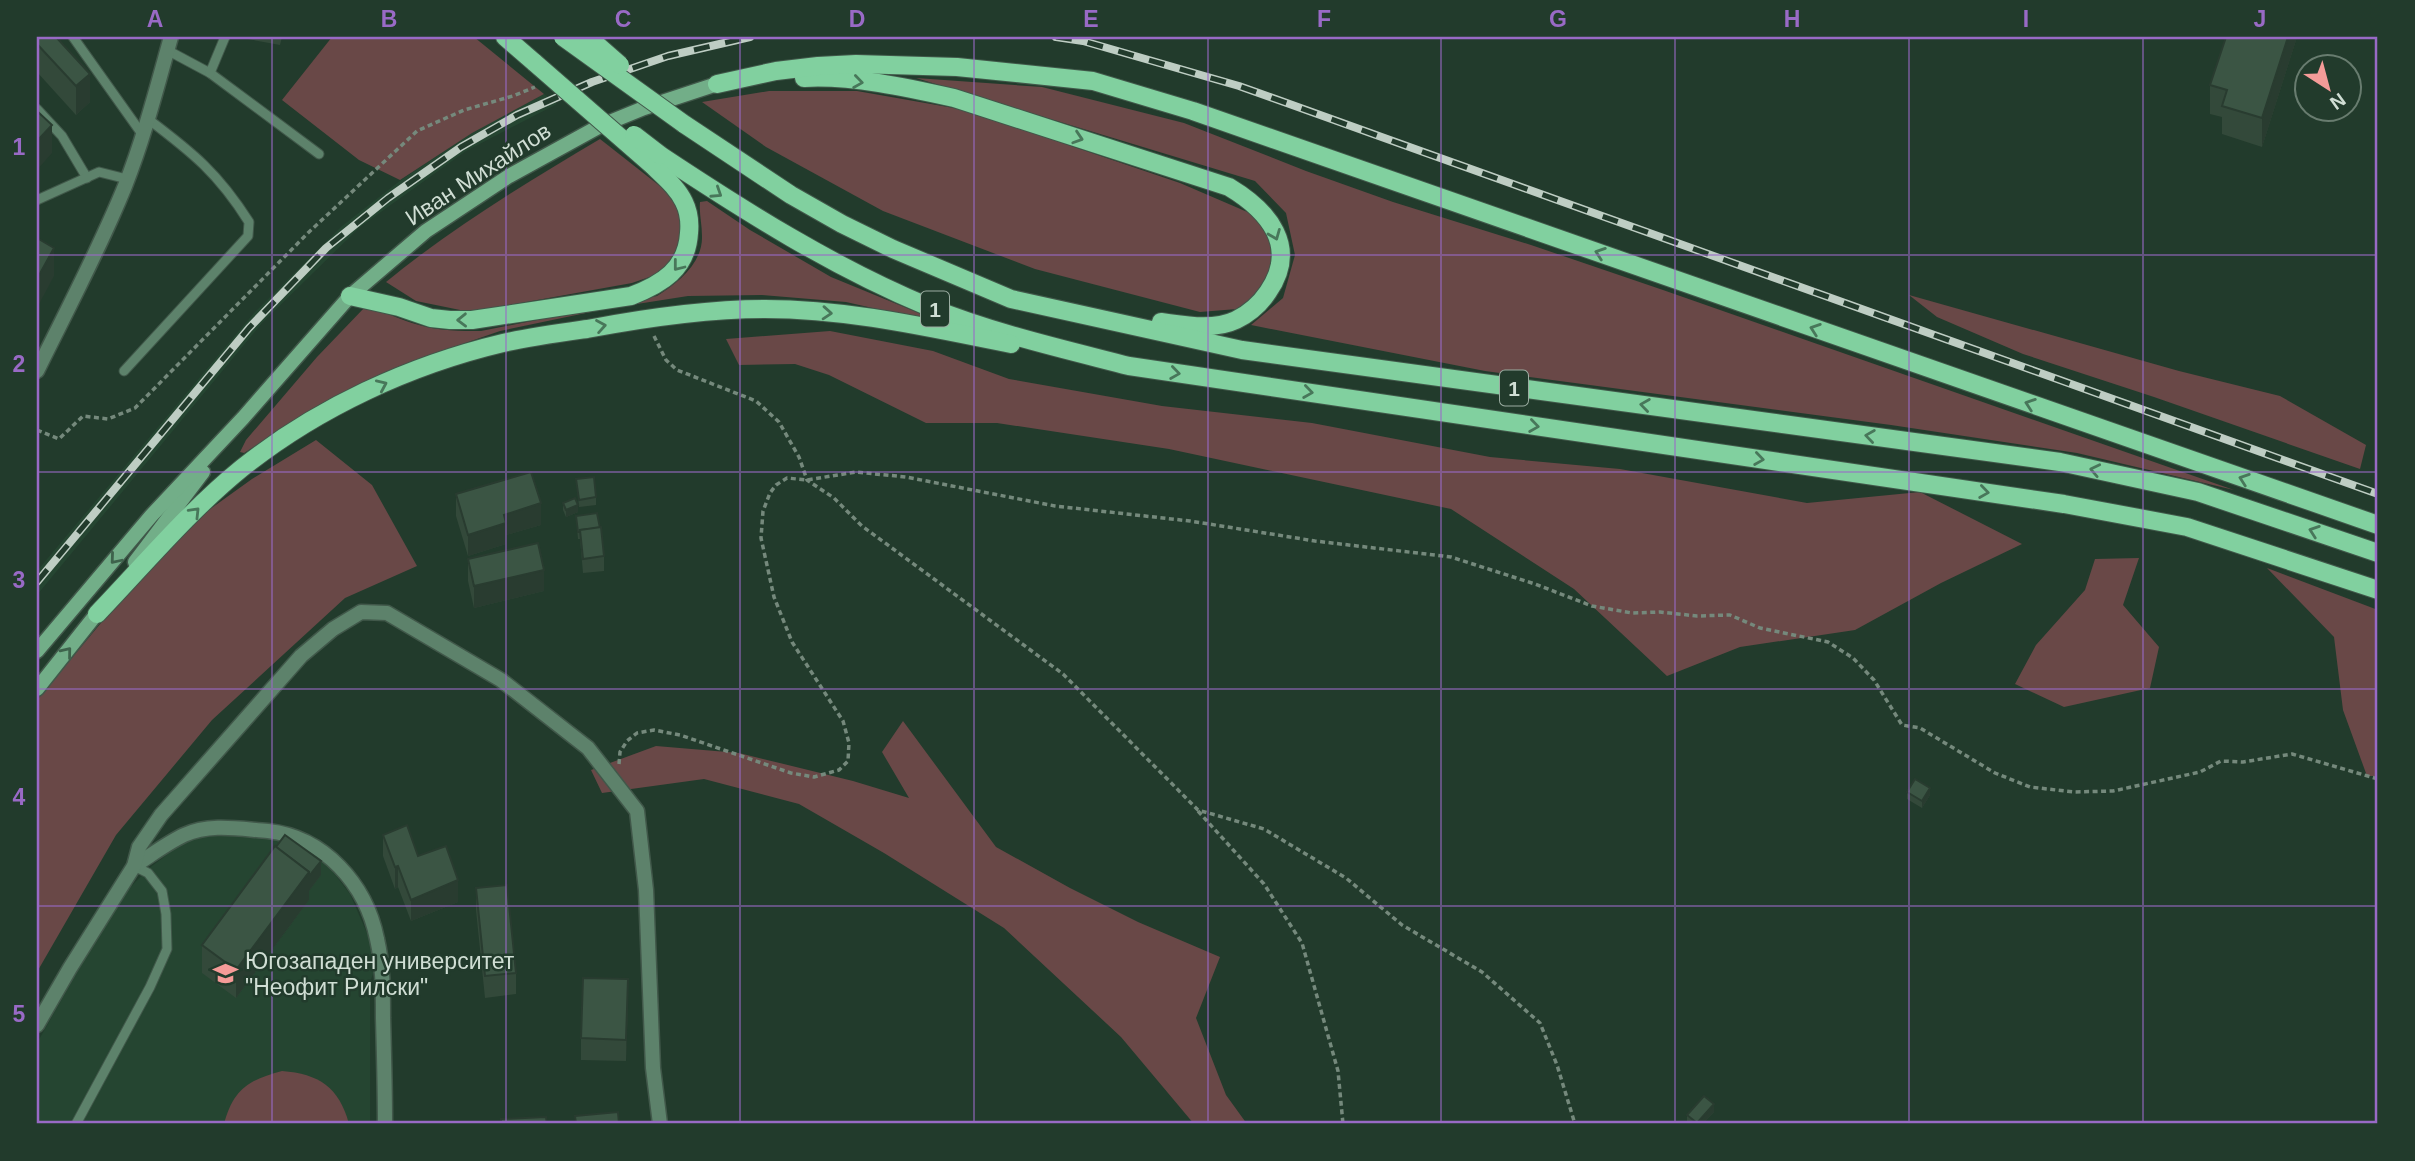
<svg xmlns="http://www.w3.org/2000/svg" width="2415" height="1161" font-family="Arial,sans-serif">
<rect width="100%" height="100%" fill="#223b2c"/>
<g fill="#254531">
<polygon points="544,94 557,104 466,151 360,227 262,323 37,595 37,571 254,313 342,226 401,180 472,133"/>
<polygon points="228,832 282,839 320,855 350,894 373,947 376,966 370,982 370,1124 37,1124 37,1043 118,900 148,869 185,841"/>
</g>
<g fill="#694847">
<polygon points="332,37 474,37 544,94 472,133 400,180 359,160 282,100"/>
<polygon points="916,78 1042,87 1184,123 1306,171 1393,202 1531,245 1663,290 2234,490 2077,453 1891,425 1485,371 1251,325 1283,298 1295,255 1286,213 1255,181"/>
<polygon points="769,91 857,91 965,110 1180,183 1252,214 1272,240 1271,270 1258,295 1237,309 1200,312 1035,269 883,211 766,147 702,102"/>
<path d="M600 139 670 194 681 213V246L661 273 632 283 470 312 416 301 386 282C453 227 526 183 600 139Z"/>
<path d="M707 201 750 230 831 277 948 325 846 302 762 295 688 296 605 309 500 331 419 359 323 403 244 453 240 452 246 440 317 357 365 307C385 311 400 320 419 325 439 331 461 331 481 331L657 296C678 283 703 263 702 236 702 224 699 214 700 202Z"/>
<polygon points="1909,295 2179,371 2280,396 2366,445 2360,469 2154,397 2023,354 1937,317"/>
<polygon points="830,331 933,351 1009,379 1162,406 1312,423 1490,457 1620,469 1807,503 1920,492 2022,544 1941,583 1855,630 1740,647 1667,676 1574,589 1451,509 1169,449 997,423 926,423 829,375 795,364 739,365 726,339"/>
<polygon points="316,440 372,485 417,566 345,598 212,720 116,835 37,972 37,700 174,535 252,479"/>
<polygon points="2139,558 2123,605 2159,647 2150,688 2064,707 2015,684 2036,645 2085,590 2095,559"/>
<polygon points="2267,568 2378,610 2378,776 2367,776 2343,710 2334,637"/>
<polygon points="903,721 996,847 1070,888 1138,922 1220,957 1196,1018 1226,1095 1247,1124 1194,1124 1121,1037 1004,928 884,853 799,804 704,779 602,793 591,770 656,746 739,753 853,781 909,798 882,752"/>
<path d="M282 1071C319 1074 339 1087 349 1124H224C233 1090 248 1080 282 1071Z"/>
</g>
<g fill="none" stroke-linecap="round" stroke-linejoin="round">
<defs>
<g id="lane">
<polyline points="73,37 142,134"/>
<polyline points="167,50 210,73 319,154"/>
<polyline points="210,73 225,37"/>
<polyline points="37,109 62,136 87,178"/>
<polyline points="37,200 99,172 127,179"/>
<path d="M124 371 248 236 249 222C218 173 193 153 148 119"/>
<polyline points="76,1124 150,987 167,949 166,914 162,891 148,873 134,866"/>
</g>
<g id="street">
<path d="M37 371C67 310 99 250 125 186 144 138 157 87 171 37"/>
<path d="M134 866C150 856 167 843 184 835 210 823 240 829 268 831 324 837 366 884 377 939 383 965 383 991 383 1018 384 1053 385 1089 385 1124"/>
<polyline points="37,1025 70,968 134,866 139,847 161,815 301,656 333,629 361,612 387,613 501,680 588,748 637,811 646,890 653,1068 660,1124"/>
</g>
<g id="secondary">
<polyline points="135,562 203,472"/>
<polyline points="37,651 151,516 243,418 350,296 426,231 509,176 600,126 644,108 717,84"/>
<polyline points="37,689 102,607"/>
</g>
<g id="primary">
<polyline points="505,37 535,63"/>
<path d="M804 78C850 75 909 88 954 98L1229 187C1269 211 1299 247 1268 292 1260 304 1248 314 1236 320 1213 331 1184 325 1161 322"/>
<polyline points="717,84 776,71 818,66 856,64 957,67 1093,81 1193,111 2378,525"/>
<polyline points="684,124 791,195 842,224 893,249 1011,299 1242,350 2060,462 2198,492 2378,553"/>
<path d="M660 155C746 212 833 267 929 307 993 333 1063 349 1129 366L2064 504 2187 527 2378 590"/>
<path d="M350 296 399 307 431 318 450 320H472L631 296C662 284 687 269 689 233 690 223 689 212 684 202 677 187 663 176 652 165"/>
<path d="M97 614C144 565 189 511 242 468 317 408 410 365 503 343 530 337 559 333 587 329 645 318 706 309 765 309 849 309 930 328 1011 344"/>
</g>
</defs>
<use href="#lane" stroke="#41584a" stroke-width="11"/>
<use href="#street" stroke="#41584a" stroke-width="17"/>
<use href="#secondary" stroke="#41584a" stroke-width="17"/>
<use href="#primary" stroke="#41584a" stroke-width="20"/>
<g stroke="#75897c" stroke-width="3.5" stroke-dasharray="5 3.5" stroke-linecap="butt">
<polyline points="654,336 666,360 677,370 756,401 779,422 799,457 807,480 834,498 862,526 1063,674 1198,810 1264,829 1346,878 1402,925 1482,972 1540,1023 1557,1065 1575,1124"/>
<polyline points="37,430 59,439 83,416 108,419 135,408 309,232 417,131 464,110 513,96 535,87"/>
<polyline points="619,764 620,752 627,741 637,733 654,730 680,735 791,773 814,777 839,770 848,761 849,743 843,721 792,642 774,597 761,538 763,511 770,493 776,485 787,478 807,480 856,472 906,477 1055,506 1190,521 1315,541 1451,557 1535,584 1592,606 1632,613 1660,612 1697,616 1730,615 1760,628 1828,642 1853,658 1874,680 1902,725 1920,728 1995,773 2030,787 2074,792 2113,791 2200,772 2221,761 2243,762 2292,754 2378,779"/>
<polyline points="1198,811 1264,884 1302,943 1338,1071 1343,1124"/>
</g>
<use href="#lane" stroke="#5d826b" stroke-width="9"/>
<use href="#street" stroke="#5d826b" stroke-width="14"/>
<use href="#secondary" stroke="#72ae88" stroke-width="14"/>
<use href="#primary" stroke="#81d09f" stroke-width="18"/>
<defs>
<g id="rail">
<polyline points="1056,37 1083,41 1239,86 2378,494"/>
<polyline points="37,582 249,328 326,248 388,198 461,147 517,115 592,82 668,56 750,37"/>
</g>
</defs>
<use href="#rail" stroke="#becdc3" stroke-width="8"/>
<use href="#rail" stroke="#223b2c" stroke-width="5" stroke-dasharray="16" stroke-linecap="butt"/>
<defs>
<g id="primary-bridge">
<polyline points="563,37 684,124"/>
<polyline points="588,37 620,65"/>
<polyline points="535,63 652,165"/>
<polyline points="634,135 660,155"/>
</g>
</defs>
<use href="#primary-bridge" stroke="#41584a" stroke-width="20" stroke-linecap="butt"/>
<use href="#primary-bridge" stroke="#81d09f" stroke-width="18"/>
</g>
<g fill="#33493a">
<polygon points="37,37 90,102 76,115 37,72"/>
<polygon points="237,37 282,37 280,45"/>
<polygon points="2297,37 2262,147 2222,134 2222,117 2210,114 2210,85"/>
<polygon points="576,479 596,497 596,505 579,507"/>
<polygon points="456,494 541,525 506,535 506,544 468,556 456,516"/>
<polygon points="563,503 578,512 566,517 563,510"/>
<polygon points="576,516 604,556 604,571 583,573 580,539 578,539"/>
<polygon points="468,559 544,591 474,608 468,581"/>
<polygon points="1907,792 1930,795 1922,808 1907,799"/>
<polygon points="383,835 418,856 458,902 411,921 398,887 395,889 383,856"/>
<polygon points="321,875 309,891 309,900 236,998 202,973 202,945"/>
<polygon points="476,888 516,973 516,994 485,998 476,910"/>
<polygon points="628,1001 626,1061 581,1060 581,1038"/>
<polygon points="1714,1112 1702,1124 1690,1124 1687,1122 1687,1115"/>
</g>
<g fill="#293c30">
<polygon points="2288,37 2297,37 2262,147 2262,118"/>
<polygon points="90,74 90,102 76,115 76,86"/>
<polygon points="52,125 52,153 37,170 37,141"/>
<polygon points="54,248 54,276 37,308 37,279"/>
<polygon points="541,503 541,525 506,535 506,544 468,556 468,535 504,515"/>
<polygon points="578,505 578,512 566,517 566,510"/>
<polygon points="544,570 544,591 474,608 474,586"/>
<polygon points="1930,788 1930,795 1922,808 1922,801"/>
<polygon points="321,861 321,875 309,891 309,900 236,998 236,970 309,872"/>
<polygon points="398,866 398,887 395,889 395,867"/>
<polygon points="458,880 458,902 411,921 411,900"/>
<polygon points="628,979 628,1001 626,1061 626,1040"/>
<polygon points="1714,1104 1714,1112 1702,1124 1697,1124"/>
</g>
<g fill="#3b5544" stroke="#293c30" stroke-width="2">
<polygon points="37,37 56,37 90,74 76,86 37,44"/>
<polygon points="2226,37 2288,37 2262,118 2222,106 2227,90 2210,85"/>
<polygon points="37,111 52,125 37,141"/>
<polygon points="37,238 54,248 37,279"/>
<polygon points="531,472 541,503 504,515 506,523 468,535 456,494"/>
<polygon points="594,477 596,497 579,500 576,479"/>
<polygon points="575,498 578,505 566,510 563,503"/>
<polygon points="597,513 600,528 580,530 580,532 578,532 576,516"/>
<polygon points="601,527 604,556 583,559 580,530"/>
<polygon points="538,543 544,570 474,586 468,559"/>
<polygon points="1915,779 1930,788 1922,801 1907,792"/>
<polygon points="407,825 418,856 446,846 458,880 411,900 398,866 395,867 383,835"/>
<polygon points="285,835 321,861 309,876 309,872 276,847"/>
<polygon points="275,846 309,872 236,970 202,945"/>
<polygon points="507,885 516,973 485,976 476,888"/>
<polygon points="583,978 628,979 626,1040 581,1038"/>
<polygon points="1704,1096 1714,1104 1697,1123 1687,1115"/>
<polygon points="618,1112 619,1124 576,1124 575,1116"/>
<polygon points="546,1117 547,1124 501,1124 501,1119"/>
</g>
<defs><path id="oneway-chevron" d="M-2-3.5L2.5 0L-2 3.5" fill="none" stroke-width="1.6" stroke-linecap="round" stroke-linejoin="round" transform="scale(1.75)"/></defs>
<g stroke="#48775a">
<use href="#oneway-chevron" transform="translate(858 82) rotate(8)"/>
<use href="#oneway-chevron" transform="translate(1078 138) rotate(18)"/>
<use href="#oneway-chevron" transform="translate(717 193) rotate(33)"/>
<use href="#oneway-chevron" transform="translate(1275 235) rotate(68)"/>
<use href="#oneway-chevron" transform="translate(1600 253) rotate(-161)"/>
<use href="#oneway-chevron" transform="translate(678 266) rotate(128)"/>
<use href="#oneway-chevron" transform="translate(827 313) rotate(4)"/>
<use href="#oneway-chevron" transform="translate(462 320) rotate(179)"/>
<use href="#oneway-chevron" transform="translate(601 326) rotate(-10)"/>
<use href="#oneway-chevron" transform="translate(1815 329) rotate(-161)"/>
<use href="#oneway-chevron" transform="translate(1175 373) rotate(8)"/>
<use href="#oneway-chevron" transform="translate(382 385) rotate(-24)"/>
<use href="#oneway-chevron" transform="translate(1308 392) rotate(8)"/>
<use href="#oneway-chevron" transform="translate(2030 404) rotate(-161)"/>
<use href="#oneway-chevron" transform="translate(1645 405) rotate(-172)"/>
<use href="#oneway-chevron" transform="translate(1534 426) rotate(8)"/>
<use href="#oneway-chevron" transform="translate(1870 436) rotate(-172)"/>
<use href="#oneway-chevron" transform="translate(1759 459) rotate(8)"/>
<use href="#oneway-chevron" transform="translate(2095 470) rotate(-168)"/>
<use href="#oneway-chevron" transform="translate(2244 479) rotate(-161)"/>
<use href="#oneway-chevron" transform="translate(1984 492) rotate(8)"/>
<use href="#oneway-chevron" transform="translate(195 512) rotate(-46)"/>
<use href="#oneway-chevron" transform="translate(2314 531) rotate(-161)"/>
</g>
<g stroke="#3e634c">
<use href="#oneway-chevron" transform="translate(115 559) rotate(130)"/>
<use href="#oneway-chevron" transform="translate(67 652) rotate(-51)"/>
</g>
<path fill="none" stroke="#996ac6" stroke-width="2" stroke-opacity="0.55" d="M272 37V1124M506 37V1124M740 37V1124M974 37V1124M1208 37V1124M1441 37V1124M1675 37V1124M1909 37V1124M2143 37V1124M37 255H2378M37 472H2378M37 689H2378M37 906H2378"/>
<defs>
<symbol id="university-bare" viewBox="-9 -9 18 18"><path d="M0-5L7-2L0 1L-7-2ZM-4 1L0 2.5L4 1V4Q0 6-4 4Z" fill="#f59b98" stroke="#223b2c" stroke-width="2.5" paint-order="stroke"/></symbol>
</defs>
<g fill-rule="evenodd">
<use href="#university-bare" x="208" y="956" width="35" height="35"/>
</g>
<g text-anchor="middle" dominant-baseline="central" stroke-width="5" stroke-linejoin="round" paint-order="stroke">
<g fill="#223b2c" stroke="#9cada2" stroke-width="2">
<rect x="921" y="291.5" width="28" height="35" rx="5"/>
<rect x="1500" y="370.5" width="28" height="35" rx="5"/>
</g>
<g font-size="21" font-weight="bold" fill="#d0ded4">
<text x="935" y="309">1</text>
<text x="1514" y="388">1</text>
</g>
<g font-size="23" fill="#d0ded4" stroke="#223b2c">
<text transform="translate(478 174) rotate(-33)">Иван Михайлов</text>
</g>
<g font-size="23" fill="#d0ded4" stroke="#223b2c" text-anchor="start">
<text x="245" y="961">Югозападен университет<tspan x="245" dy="26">"Неофит Рилски"</tspan></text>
</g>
</g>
<rect width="2415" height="1161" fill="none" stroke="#223b2c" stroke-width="77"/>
<g transform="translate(2328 88) rotate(144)"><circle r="33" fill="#223b2c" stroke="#687c6f" stroke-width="2"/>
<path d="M0-5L12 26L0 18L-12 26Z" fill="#f59b98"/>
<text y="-10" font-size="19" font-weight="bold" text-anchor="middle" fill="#d0ded4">N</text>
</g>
<rect x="38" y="38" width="2338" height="1084" fill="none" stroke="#996ac6" stroke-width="2.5"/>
<g font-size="23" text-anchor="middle" font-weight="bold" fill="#996ac6">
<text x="155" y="27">A</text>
<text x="389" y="27">B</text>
<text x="623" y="27">C</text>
<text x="857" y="27">D</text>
<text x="1091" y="27">E</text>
<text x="1324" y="27">F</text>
<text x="1558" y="27">G</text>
<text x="1792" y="27">H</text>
<text x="2026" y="27">I</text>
<text x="2260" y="27">J</text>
<text x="19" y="155">1</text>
<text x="19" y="372">2</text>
<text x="19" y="588">3</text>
<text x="19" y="805">4</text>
<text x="19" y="1022">5</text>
</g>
</svg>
